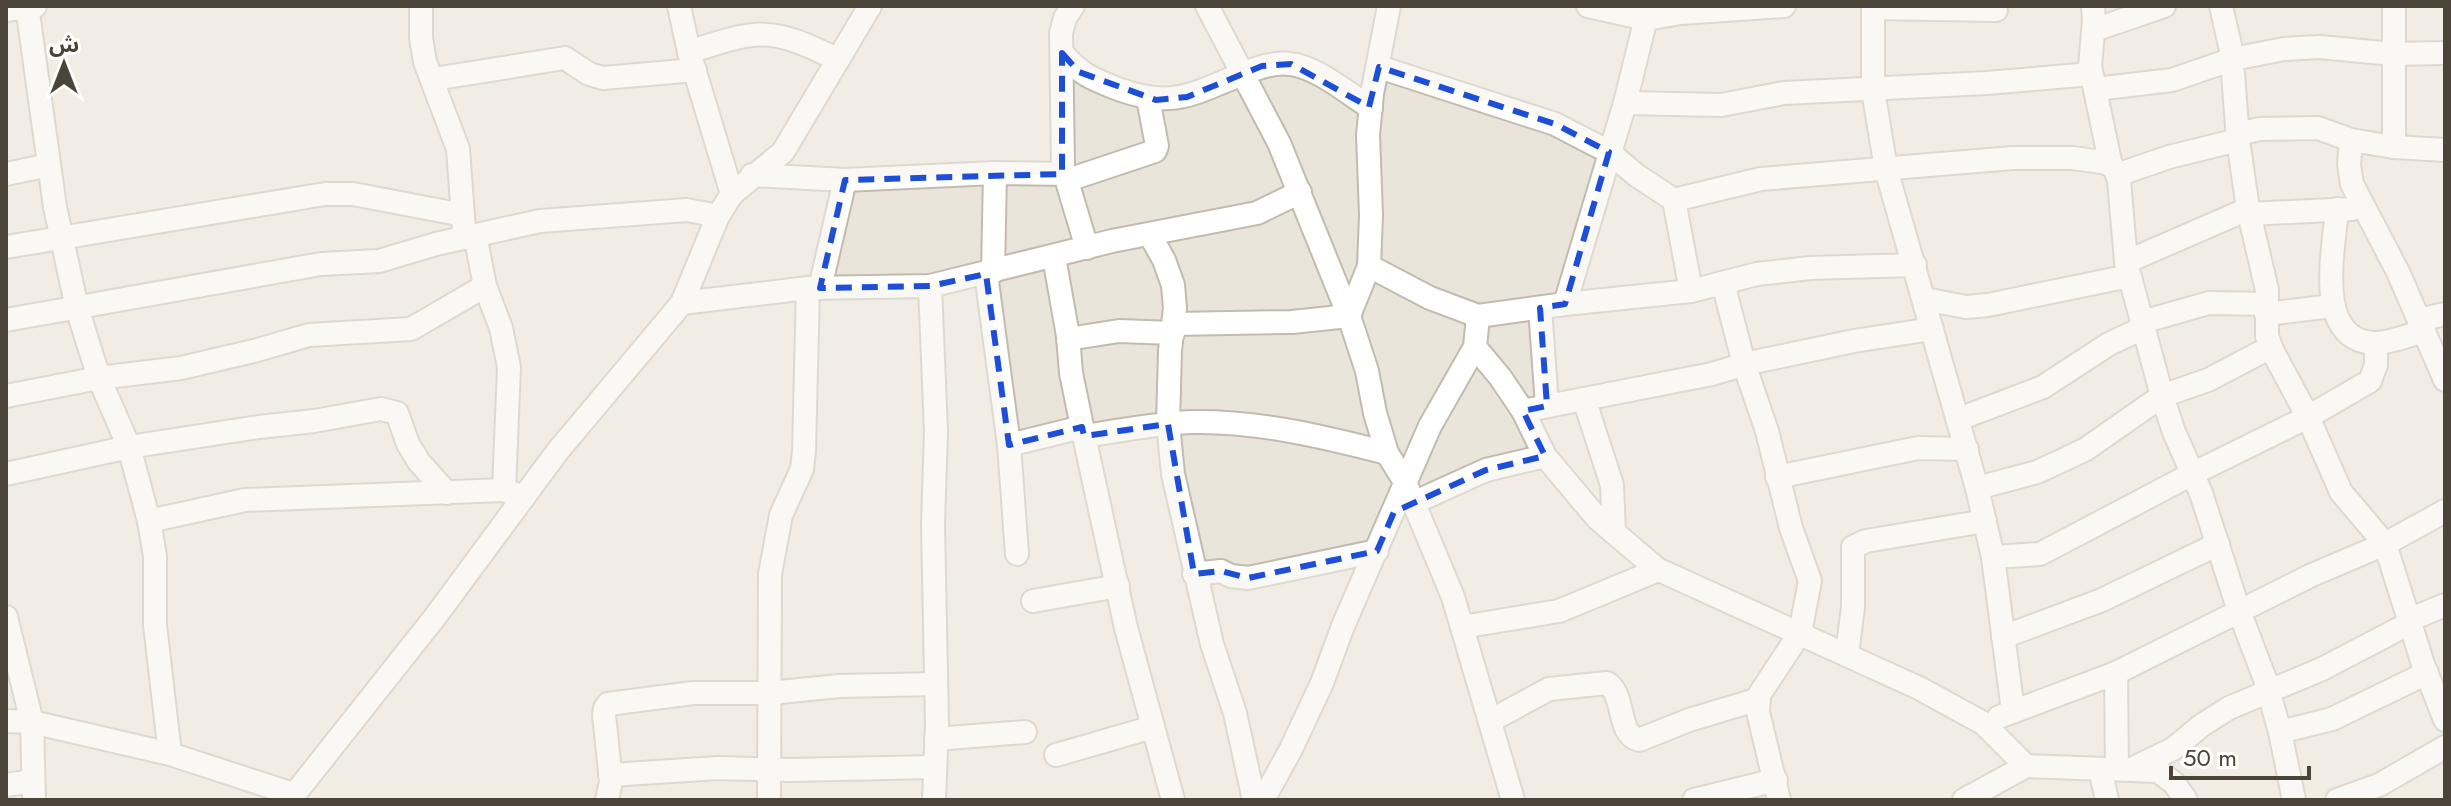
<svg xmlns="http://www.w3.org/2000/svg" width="2451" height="806" font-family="Jost,'Noto Sans Arabic',sans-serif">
<rect width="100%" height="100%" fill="#f6f3ec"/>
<rect fill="#eae5da" x="6" y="6" width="2439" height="794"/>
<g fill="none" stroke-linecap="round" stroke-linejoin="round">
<defs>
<g id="minor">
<polyline points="27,6 55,207 77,308 99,378 129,447 149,521 155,556 155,625 170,754"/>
<polyline points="421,6 421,38 425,62 458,149 464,230"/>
<polyline points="679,6 689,52 732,194"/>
<polyline points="1073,6 1065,18 1061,33 1063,168 1087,248"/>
<polyline points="1207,6 1279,143 1349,316 1367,371 1375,413 1387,453 1405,482 1453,597 1513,800"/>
<polyline points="1588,6 1646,19 1681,13 1784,6"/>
<polyline points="1873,6 1873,90 1886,169 1977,488 1993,557 2013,711"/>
<polyline points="2093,6 2094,21 2090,66 2111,166"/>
<polyline points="2221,6 2233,59"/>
<polyline points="1873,8 1996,10"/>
<polyline points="6,10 35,6"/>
<polyline points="2094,30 2164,6"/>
<path d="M689 52C759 29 771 26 838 60"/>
<path d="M1062 53C1083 76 1090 78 1118 89 1172 109 1193 94 1242 74 1258 68 1272 62 1290 64 1315 66 1349 94 1371 108"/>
<polyline points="2228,61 2233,73 2238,140 2248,209 2267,290 2267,336 2272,350 2308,417 2341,492 2385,544 2423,664 2445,720"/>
<polyline points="1379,67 1555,124 1609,152 1636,175 1674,200 1691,291"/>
<polyline points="434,79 565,58 589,74 603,78 695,70"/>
<polyline points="2096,89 2172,80 2233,59 2284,49 2320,47 2393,54 2445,53"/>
<polyline points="1625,103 1721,105 1784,93 1987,83 2091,74"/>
<polyline points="2238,134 2260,129 2318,128 2351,140 2394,147 2445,150"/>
<polyline points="2351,140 2349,165 2352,184 2398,272 2445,380"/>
<polyline points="2394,147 2394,6"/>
<polyline points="6,174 49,165"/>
<polyline points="752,175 845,180 995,173 1066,174"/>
<polyline points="2117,175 2169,157 2238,140"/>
<polyline points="1068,180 1155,151 1157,146 1148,98"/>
<polyline points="1674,200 1761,179 2013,158 2073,158 2108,163 2115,169 2119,180 2126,262 2162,396 2174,432 2201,493 2239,611 2265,679 2280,732 2294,800"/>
<path d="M2337 209C2334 249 2313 341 2375 343 2390 343 2409 335 2424 331"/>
<polyline points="2249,214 2352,209"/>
<polyline points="475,235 485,286 501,328 509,367 504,490"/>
<polyline points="1150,235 1164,260 1173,285 1175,308 1170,350 1168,424 1173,474 1212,644 1235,713 1254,800"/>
<polyline points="6,247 325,194 353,194 463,215"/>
<polyline points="1054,257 1068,336 1071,373 1084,436 1126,628 1173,800"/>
<polyline points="2126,262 2248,209"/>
<polyline points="1369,266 1430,298 1478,316 1565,304 1691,291 1757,274 1810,268 1915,265"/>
<polyline points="993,272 995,173"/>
<polyline points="986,274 1009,445 1017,554"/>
<polyline points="1723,283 1744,364 1767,431 1791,528 1810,581 1800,633 1759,695 1758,712 1779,800"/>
<polyline points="930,286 936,432 933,524 937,724 934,800"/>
<polyline points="820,288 845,180"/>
<polyline points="1924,299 1966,307 1988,305 2129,276"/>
<polyline points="682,303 808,288 930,286 1112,241 1257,213 1300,192"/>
<polyline points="1565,304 1625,103 1649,6"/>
<polyline points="1540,308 1547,406"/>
<polyline points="2266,314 2332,306"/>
<polyline points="6,320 321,264 379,261 436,244 540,221 687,210 718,216"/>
<polyline points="2419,320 2445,314"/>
<polyline points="2142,322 2209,303 2267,304"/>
<polyline points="1174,324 1292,322 1349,316 1369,266 1371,215 1368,135 1372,94 1389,6"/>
<polyline points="1068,339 1119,331 1173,333"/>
<polyline points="1475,347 1500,377 1523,411 1545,456 1597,518 1657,569 1919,688 1983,723 2026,766 2158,771 2174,783 2186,800"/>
<polyline points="6,396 99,378 181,368 254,351 309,335 411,329 485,286"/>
<polyline points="1584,399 1612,485 1614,533"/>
<polyline points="1523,411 1712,374 1749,363 1854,341 1932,329"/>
<polyline points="1959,419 2043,387 2109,344 2143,328"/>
<path d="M1084 436C1120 431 1157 423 1194 422 1258 421 1325 437 1387 453"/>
<polyline points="1009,445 1082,427"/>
<polyline points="6,474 129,447 259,427 314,421 381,409 397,413 408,444 419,462 447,493"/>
<polyline points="1777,477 1918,448 1967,449"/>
<polyline points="1977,488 2037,472 2061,461 2086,449 2162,396 2208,380 2271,347"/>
<polyline points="1413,503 1486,470 1545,456"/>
<polyline points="149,521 245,500 504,490 524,497"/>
<polyline points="1993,557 2040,554 2192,474 2308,417 2370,381 2376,365 2376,343"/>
<polyline points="1194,574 1221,571 1231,576 1248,578 1377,551"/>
<polyline points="1033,601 1118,586"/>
<polyline points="6,617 32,722 34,800"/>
<polyline points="2409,620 2445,605"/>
<polyline points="1462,627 1559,611 1658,570"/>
<polyline points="2003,637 2102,600 2218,544"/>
<polyline points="1847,654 1853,607 1853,547 1866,541 1985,521"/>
<polyline points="2116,673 2117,769"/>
<polyline points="1999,717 2116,673 2312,575 2385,544 2445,511"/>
<polyline points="6,721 32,722 170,754 293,794"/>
<path d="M1490 721 1549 689 1607 683C1626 695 1616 734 1639 740L1689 720 1759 699"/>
<polyline points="2280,732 2332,719 2427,673"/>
<polyline points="936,739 1025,732"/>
<polyline points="1056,755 1153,727"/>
<polyline points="2100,769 2107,800"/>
<polyline points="2132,769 2173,749 2202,725 2229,708 2322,669 2410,623"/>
<polyline points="610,775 718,768 791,770 934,767"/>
<polyline points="6,785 33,781"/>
<polyline points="290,800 435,617 557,452 682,303 718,216 732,194 783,152 870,6"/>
<polyline points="607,800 611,781 604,715 605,708 608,704 693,693 770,693 839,686 936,684"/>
<polyline points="769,800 770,574 781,515 802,469 804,451 808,288"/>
<polyline points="1263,800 1291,749 1322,683 1343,626 1430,426 1475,347 1478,316"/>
<polyline points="1694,800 1776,780"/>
<polyline points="1964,800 2026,766"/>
<polyline points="2337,800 2379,785 2445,747"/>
</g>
</defs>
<use href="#minor" stroke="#c2bbae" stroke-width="26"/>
<use href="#minor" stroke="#fff" stroke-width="22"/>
</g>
<path d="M0 0H2451V806H0ZM1062 53 1079 72 1156 100 1187 97 1262 66 1291 64 1369 107 1379 67 1555 124 1609 152 1565 304 1540 308 1547 406 1523 411 1545 456 1486 470 1394 512 1377 551 1248 578 1221 571 1194 574 1168 424 1084 436 1082 427 1009 445 986 274 930 286 820 288 845 180 1062 174Z" fill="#f6f3ec" fill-opacity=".55" fill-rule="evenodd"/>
<path fill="none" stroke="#1d4ed8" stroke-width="6" stroke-dasharray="16 10" stroke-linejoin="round" d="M1062 53 1079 72 1156 100 1187 97 1262 66 1291 64 1369 107 1379 67 1555 124 1609 152 1565 304 1540 308 1547 406 1523 411 1545 456 1486 470 1394 512 1377 551 1248 578 1221 571 1194 574 1168 424 1084 436 1082 427 1009 445 986 274 930 286 820 288 845 180 1062 174Z"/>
<rect width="2451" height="806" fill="none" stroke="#4b4439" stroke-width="16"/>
<g transform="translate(64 64)" stroke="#ffffff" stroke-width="6" paint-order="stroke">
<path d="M0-6L14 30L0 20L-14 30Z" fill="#4b4439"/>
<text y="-12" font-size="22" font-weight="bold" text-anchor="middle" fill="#4b4439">ش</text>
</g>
<path d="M2171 766v12h138v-12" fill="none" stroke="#4b4439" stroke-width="4"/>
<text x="2183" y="766" font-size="24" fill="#4b4439" stroke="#ffffff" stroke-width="6" paint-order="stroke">50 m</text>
</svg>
